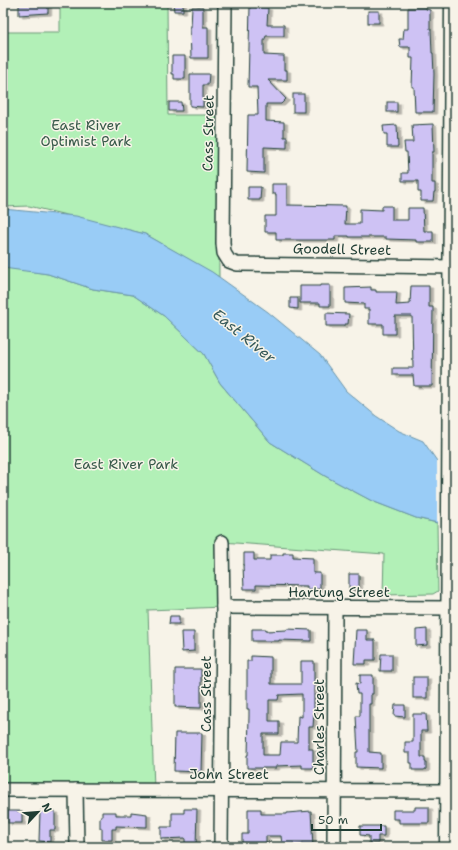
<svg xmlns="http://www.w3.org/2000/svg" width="458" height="850" font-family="'Shantell Sans',sans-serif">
<defs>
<filter id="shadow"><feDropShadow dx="3.5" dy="2" stdDeviation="0" flood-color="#0004"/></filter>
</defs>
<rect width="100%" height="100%" fill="#f7f3e8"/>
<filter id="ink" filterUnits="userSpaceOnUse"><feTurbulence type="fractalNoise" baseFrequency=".025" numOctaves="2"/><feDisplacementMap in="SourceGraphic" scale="8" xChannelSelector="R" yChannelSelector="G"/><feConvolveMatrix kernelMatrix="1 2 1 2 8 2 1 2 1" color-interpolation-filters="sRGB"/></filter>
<g filter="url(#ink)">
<g fill="#b2f0b7" stroke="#689676">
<polygon points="60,3 167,3 168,115 218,115 219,277 145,234 29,206 3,207 3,32 60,32"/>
<polygon points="4,267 48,274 93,289 133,295 164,316 204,354 220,383 270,442 325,476 372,501 416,518 437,523 438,591 433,594 383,595 384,554 222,542 223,607 148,610 154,790 3,790 3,268"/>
</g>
<polygon fill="#99ccf6" stroke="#6893a8" points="3,209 76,216 145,234 212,272 268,312 320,355 346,391 376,416 399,431 423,441 437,461 455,527 416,518 372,501 325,476 270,442 220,383 204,354 164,316 133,295 93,289 48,274 3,268"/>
<polygon fill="#f7f3e8" points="437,457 438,459 443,457 455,529 437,525"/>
<g fill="#cec2f4" stroke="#1f3d34" fill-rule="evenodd" filter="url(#shadow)">
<polygon points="29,3 48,3 48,13 19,15 19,5 29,5"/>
<polygon points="173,3 183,3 183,11 174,11"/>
<polygon points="192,7 203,7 203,27 208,27 208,58 191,58 190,27 191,27"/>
<polygon points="250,7 268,8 267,25 284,25 284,36 266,36 264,41 264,55 284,56 284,70 287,70 287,80 268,80 286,99 281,104 266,104 266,121 284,122 284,137 287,137 287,148 264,147 264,173 247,172 248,115 258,115 257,87 248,87"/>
<polygon points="408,8 426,8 426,9 430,10 430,29 431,29 432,53 433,53 434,74 433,112 415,112 414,87 412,87 413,58 410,58 410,47 400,47 399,39 403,39 404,29 408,29"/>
<rect x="368" y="11" width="11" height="12"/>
<polygon points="172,56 185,56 185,79 174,79 174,74 172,74"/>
<polygon points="190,74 209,74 208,85 203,85 203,107 190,106"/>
<rect x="293" y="94" width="11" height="18"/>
<polygon points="169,102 181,102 182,111 169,111"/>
<rect x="387" y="102" width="10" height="10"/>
<polygon points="433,124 434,152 432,152 432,183 435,183 435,192 434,192 433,201 421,201 421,192 418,192 418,181 402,181 402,173 408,173 407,152 405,152 404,142 413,142 412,125"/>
<polygon points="397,125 398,147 387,147 387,134 384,134 383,126"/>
<polygon points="272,184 287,184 287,205 346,206 345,224 360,224 360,209 382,210 382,206 392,206 392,220 408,220 408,208 423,208 424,231 433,231 433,242 416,242 416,240 386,239 386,237 349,237 349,236 335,236 335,240 276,240 276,232 265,232 265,216 276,216 276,194 272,194"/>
<polygon points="248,187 261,187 260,200 248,200"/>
<polygon points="320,285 330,285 330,306 320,306 320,303 300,303 300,286 320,286"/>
<polygon points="411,286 429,286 429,307 433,307 432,386 414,386 413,375 393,375 393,368 413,368 412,316 395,316 395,334 383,334 383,324 369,324 369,309 364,309 364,304 345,303 345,288 371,287 371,290 376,290 376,292 397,292 396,305 410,304"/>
<polygon points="290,298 298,298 298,309 290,308"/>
<polygon points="326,313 349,314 348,324 344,324 344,326 326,326"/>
<polygon points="244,553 254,553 254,560 270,560 270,555 283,555 283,553 293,553 293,557 313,558 313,573 320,573 320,589 307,589 307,586 256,585 256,589 244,589 243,565 244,565"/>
<polygon points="349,574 359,574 359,590 349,589"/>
<polygon points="170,616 179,616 179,624 169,624"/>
<polygon points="252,629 266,629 266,631 287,630 287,629 311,630 311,641 279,640 279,641 252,641"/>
<polygon points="427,629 427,645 416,646 416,630"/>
<polygon points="356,630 367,630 367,640 375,640 375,660 366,660 366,664 354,664"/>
<polygon points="181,632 194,632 194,651 182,652"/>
<polygon points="381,654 392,654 392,671 380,671"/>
<path d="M251 656 271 657V684H301V661H314V713L313 727H309V749H313V768H302V765L276 766V768H247V755H248L249 716V709H247V661H251ZM302 694V717L298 716 297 742H281L280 755H263V734H279V721H269V700H278L279 695Z"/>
<polygon points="175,669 201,669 201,708 175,707"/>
<polygon points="360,675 373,675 373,694 371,694 371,704 369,704 369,752 381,753 381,768 356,767 356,752 358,752 356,716 360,716 360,694 357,694 356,683 360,684"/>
<rect x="413" y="677" width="14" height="21"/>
<polygon points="395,705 405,705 405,717 394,716"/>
<polygon points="413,714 426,714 427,731 421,731 421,757 425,757 425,762 426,762 426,769 424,770 412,770 412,763 410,763 410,753 405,753 405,742 413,742"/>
<polygon points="175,733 202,733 201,772 174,771"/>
<polygon points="415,807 429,807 429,823 399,823 399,819 393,819 393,810 415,810"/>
<polygon points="184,809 197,809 196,847 185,847 185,838 161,839 161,827 172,827 172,813 184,813"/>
<polygon points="248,809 261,809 261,814 287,814 287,813 311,811 313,847 302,847 302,844 282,845 281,836 266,836 266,847 256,847 256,844 242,843 242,834 248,834"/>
<rect x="8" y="811" width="14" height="12"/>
<polygon points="40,811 55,811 55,830 50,830 50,842 39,841"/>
<polygon points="102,812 116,812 116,815 131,815 131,812 147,814 147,827 116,826 116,829 112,829 112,840 102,840 102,828 100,828 100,817 102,817"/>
<polygon points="360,826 384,826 384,836 378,836 378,843 369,843 369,836 360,835"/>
</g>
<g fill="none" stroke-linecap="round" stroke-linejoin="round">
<defs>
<g id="minor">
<polyline points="225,3 223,243 224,253 229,261 237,264 455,267"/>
<polyline points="223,607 455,608"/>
<polyline points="3,790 455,791"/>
<polyline points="76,790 77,847"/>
<polyline points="221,847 223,607 222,542"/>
<polyline points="334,847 335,608"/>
</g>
<polyline id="major" points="448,847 453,3"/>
</defs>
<use href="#minor" stroke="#1f3d34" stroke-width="16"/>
<use href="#major" stroke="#1f3d34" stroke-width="19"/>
<use href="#minor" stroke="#f7f3e8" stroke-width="13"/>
<use href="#major" stroke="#f7f3e8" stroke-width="16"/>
</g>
</g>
<g text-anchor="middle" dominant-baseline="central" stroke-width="3" stroke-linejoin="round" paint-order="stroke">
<g font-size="14" fill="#355848" stroke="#f7f3e8">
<text x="86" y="125">East River<tspan x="86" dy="16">Optimist Park</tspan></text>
<text x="126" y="464">East River Park</text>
</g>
<g font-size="14" fill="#1f3d34" stroke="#f7f3e8">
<text transform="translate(208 133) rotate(-89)">Cass Street</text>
<text transform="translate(342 249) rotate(1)">Goodell Street</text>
<text x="339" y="592">Hartung Street</text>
<text transform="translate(206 694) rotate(-90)">Cass Street</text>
<text transform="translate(319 727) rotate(-90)">Charles Street</text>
<text x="229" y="774">John Street</text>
</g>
<g font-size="15" font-style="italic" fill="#375a5b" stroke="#f7f3e8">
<text transform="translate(244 336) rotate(39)">East River</text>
</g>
</g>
<rect width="458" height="850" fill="none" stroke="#f7f3e8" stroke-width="16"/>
<rect x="8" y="8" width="442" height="834" fill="none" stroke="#1f3d34" stroke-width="1.5" filter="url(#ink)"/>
<g transform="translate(38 812) rotate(64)" stroke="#f7f3e8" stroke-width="3" paint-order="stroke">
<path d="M0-3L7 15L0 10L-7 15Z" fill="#1f3d34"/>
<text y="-6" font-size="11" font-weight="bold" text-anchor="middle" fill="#1f3d34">N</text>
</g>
<path d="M312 824v6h69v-6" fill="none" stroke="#1f3d34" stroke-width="2"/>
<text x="318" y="824" font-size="12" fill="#1f3d34" stroke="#f7f3e8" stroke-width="3" paint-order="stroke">50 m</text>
</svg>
